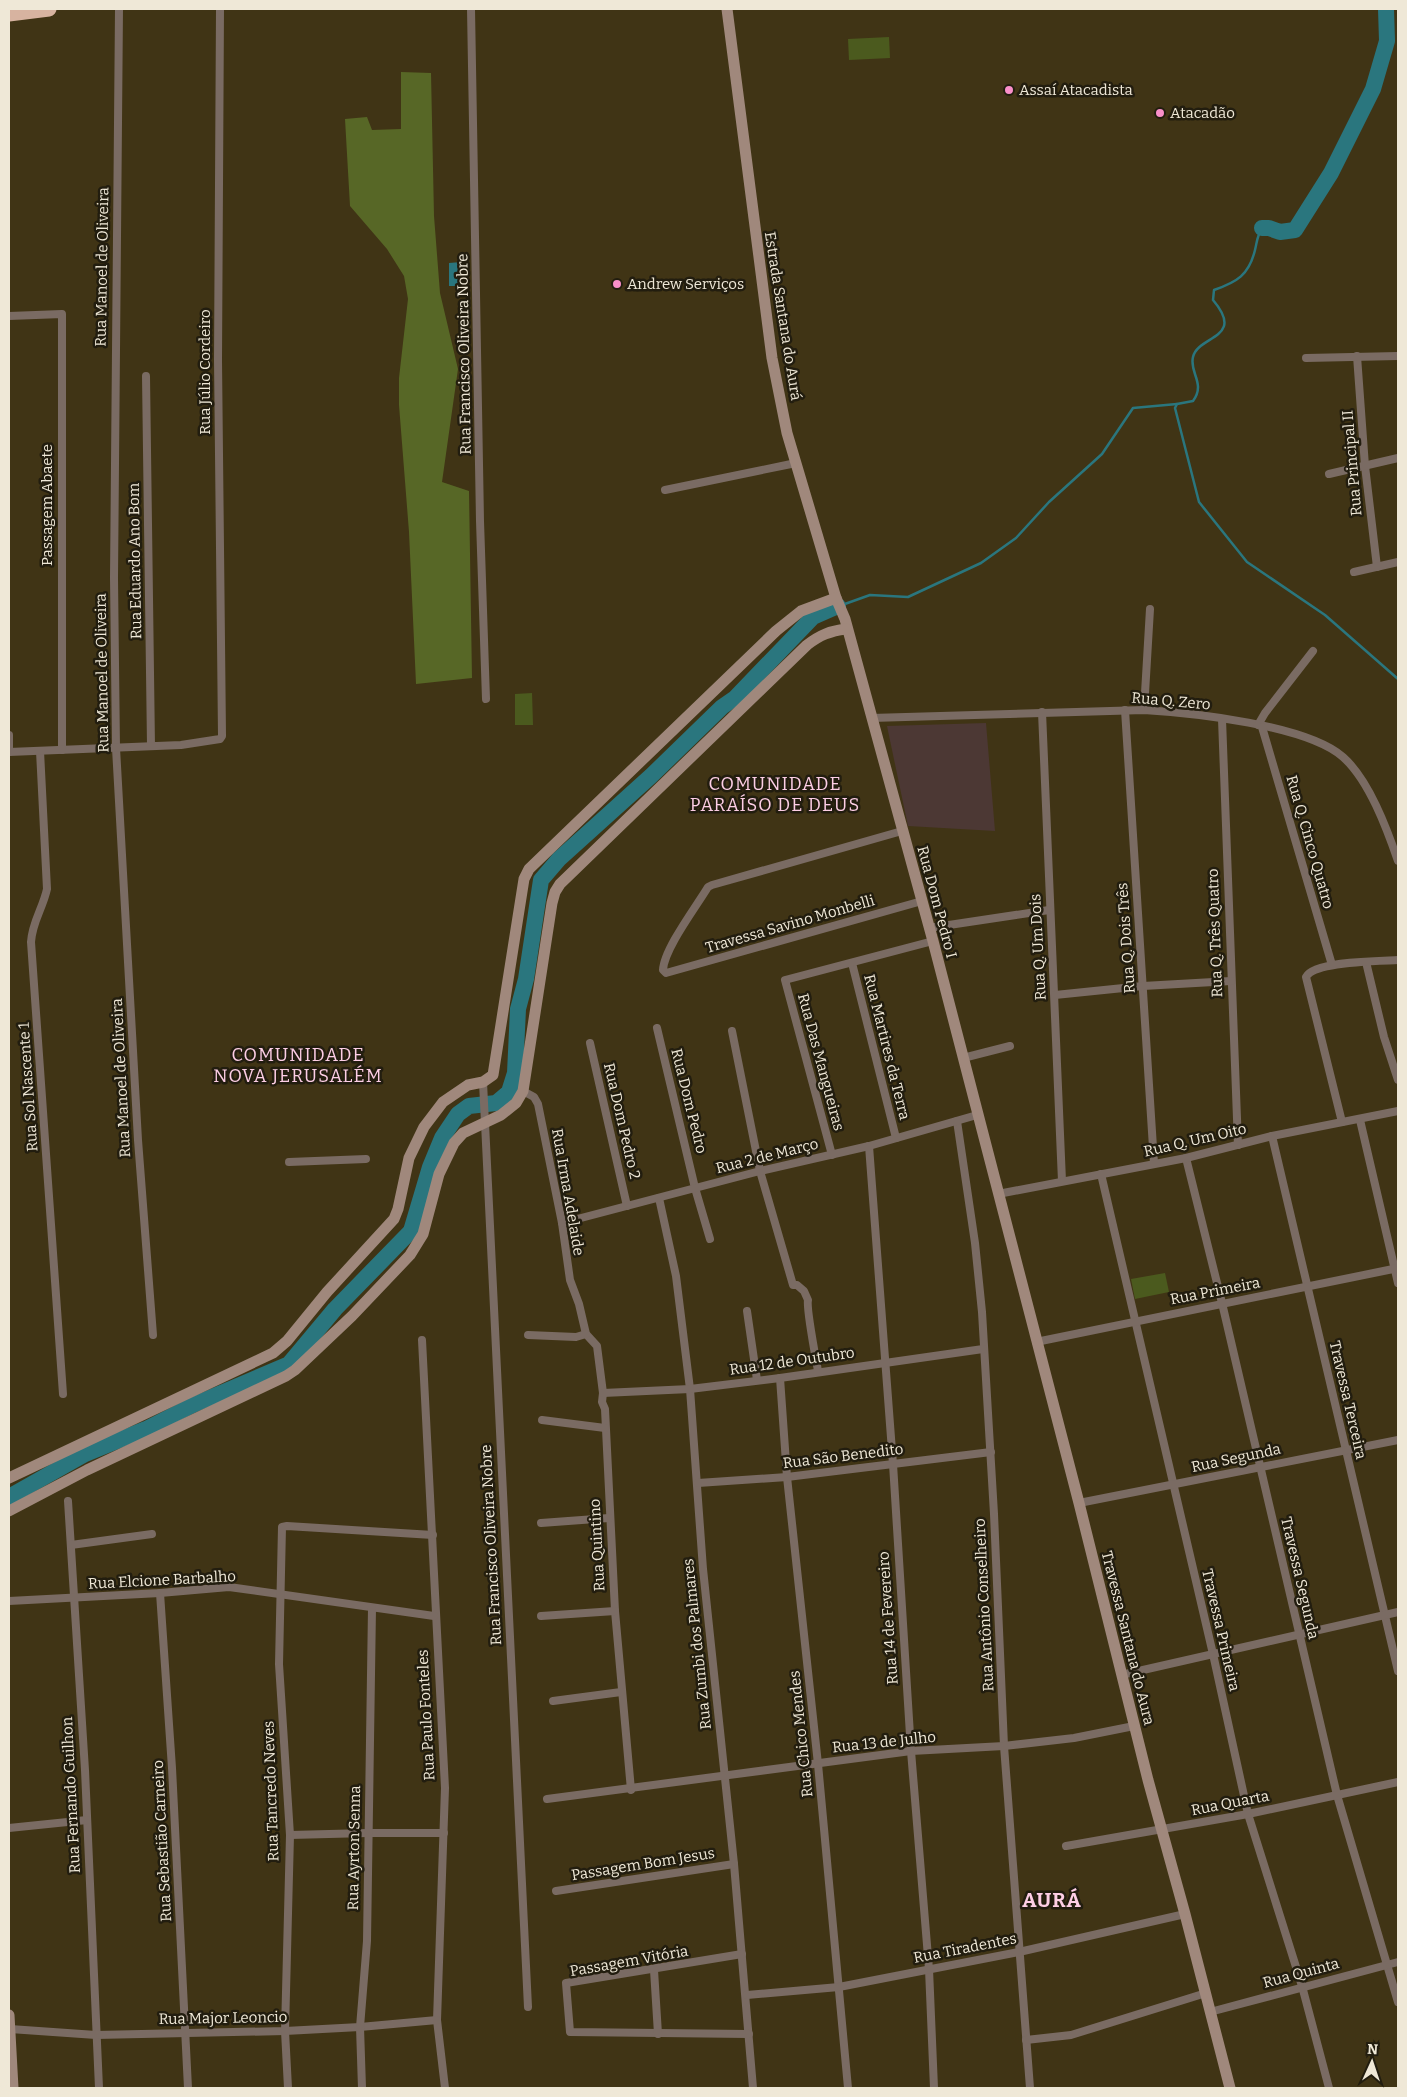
<svg xmlns="http://www.w3.org/2000/svg" width="1407" height="2097" font-family="Bitter,serif">
<rect width="100%" height="100%" fill="#403415"/>
<polygon fill="#4c3834" points="986,723 995,831 908,826 887,726"/>
<g fill="#4b5a1e">
<polygon points="889,37 890,58 849,60 848,39"/>
<polygon points="532,693 533,725 515,725 515,694"/>
<polygon points="1165,1273 1169,1292 1135,1299 1131,1279"/>
</g>
<polygon fill="#576726" points="401,72 431,73 434,216 440,293 458,369 442,482 469,491 472,678 416,684 409,532 399,405 399,378 408,299 404,276 387,249 350,206 345,119 367,117 372,130 401,129"/>
<polygon fill="#2a767e" points="461,262 461,286 449,286 449,263"/>
<g fill="none" stroke-linecap="round" stroke-linejoin="round">
<g stroke="#2a767e" stroke-width="2.5">
<path d="M1262 228C1257 236 1257 242 1255 250 1249 275 1237 282 1214 290L1213 300C1246 339 1198 335 1193 357 1189 373 1206 383 1193 401L1177 404 1175 408 1199 502 1247 562 1325 615 1398 679"/>
<polyline points="842,605 870,595 908,597 981,563 1016,538 1049,502 1102,454 1133,408 1177,404"/>
</g>
<g stroke="#2a767e" stroke-width="16">
<polyline points="1262,228 1269,228 1280,232 1295,230 1331,173 1373,89 1387,41 1386,9"/>
<polyline points="9,1497 85,1454 146,1429 193,1405 289,1364 335,1309 411,1231 430,1167 442,1138 458,1114 469,1106 496,1103 509,1092 515,1073 518,1009 526,979 541,880 559,859 651,776 722,707 735,698 813,617 838,606"/>
</g>
<g stroke="#7a6b63" stroke-width="8">
<polyline points="119,9 114,578 116,748 138,1140 153,1335"/>
<polyline points="471,9 480,521 486,699"/>
<polyline points="9,316 62,314 62,750"/>
<polyline points="1357,356 1365,466 1377,567"/>
<polyline points="1306,358 1398,356"/>
<polyline points="146,376 151,746"/>
<polyline points="1329,474 1398,458"/>
<polyline points="665,490 796,463"/>
<polyline points="1354,572 1398,562"/>
<polyline points="1125,710 1154,1163"/>
<polyline points="1144,710 1150,609"/>
<polyline points="1042,712 1062,1181"/>
<path d="M871 718 1144 710C1193 713 1307 725 1343 757 1369 780 1387 829 1398 861"/>
<polyline points="1222,719 1238,1145"/>
<polyline points="1258,725 1265,713 1313,651"/>
<polyline points="1262,727 1332,965"/>
<polyline points="9,735 9,752"/>
<path d="M40 751 47 889C43 908 32 922 31 942L63 1394"/>
<polyline points="9,752 181,745 220,739 222,736 218,360 220,9"/>
<path d="M902 831 712 885 708 887C696 907 664 949 663 970L666 973 922 901"/>
<polyline points="929,928 1049,910"/>
<polyline points="1366,962 1384,1037 1398,1080"/>
<polyline points="852,963 896,1138"/>
<polyline points="1055,995 1143,986 1231,981"/>
<polyline points="657,1028 695,1188 710,1239"/>
<path d="M732 1031 760 1171 793 1285H797L804 1291 808 1300C806 1308 816 1359 818 1371"/>
<polyline points="590,1043 627,1206"/>
<polyline points="963,1058 1010,1046"/>
<polyline points="483,1082 528,2007"/>
<polyline points="523,1091 534,1097 538,1104 562,1223 570,1280 579,1304 586,1334 597,1346 603,1393 602,1402 605,1409 615,1611 631,1790"/>
<polyline points="1360,1120 1398,1283"/>
<polyline points="957,1121 975,1243 982,1312 994,1514 1004,1746 1030,2088"/>
<path d="M1342 1122 1306 977C1314 961 1380 961 1398 960"/>
<polyline points="1272,1136 1398,1671"/>
<polyline points="869,1146 893,1464 911,1751 929,1969 934,2088"/>
<polyline points="832,1155 785,980 933,941"/>
<polyline points="1186,1158 1222,1303 1337,1795 1398,2002"/>
<polyline points="289,1162 366,1159"/>
<polyline points="1101,1174 1213,1654 1248,1814 1302,1986 1329,2088"/>
<polyline points="998,1194 1186,1158 1272,1136 1398,1111"/>
<polyline points="659,1198 676,1276 690,1389 703,1569 734,1864 753,2088"/>
<polyline points="562,1223 760,1171 869,1146 977,1115"/>
<polyline points="747,1311 757,1380"/>
<polyline points="528,1335 576,1337 586,1334"/>
<polyline points="422,1340 445,1788 437,2020 445,2088"/>
<polyline points="1036,1342 1398,1268"/>
<polyline points="780,1378 787,1477 818,1764 848,2088"/>
<polyline points="603,1393 690,1389 780,1378 983,1349"/>
<polyline points="542,1420 605,1428"/>
<polyline points="698,1483 787,1477 991,1452"/>
<polyline points="68,1501 85,1770 99,2088"/>
<polyline points="1079,1503 1398,1440"/>
<polyline points="541,1523 609,1518"/>
<polyline points="71,1545 152,1534"/>
<polyline points="160,1593 172,1768 188,2088"/>
<polyline points="9,1601 160,1593 229,1587 434,1616"/>
<polyline points="541,1616 615,1611"/>
<polyline points="1121,1675 1398,1612"/>
<polyline points="553,1701 621,1692"/>
<polyline points="547,1799 911,1751 1004,1746 1074,1738 1134,1726"/>
<polyline points="9,1828 87,1820"/>
<polyline points="290,1835 368,1833 444,1833"/>
<polyline points="1066,1846 1248,1814 1398,1782"/>
<polyline points="556,1891 734,1864"/>
<polyline points="742,1954 566,1983 570,2032 749,2034"/>
<polyline points="654,1970 658,2034"/>
<polyline points="747,1995 839,1987 1019,1952 1185,1914"/>
<polyline points="1210,2012 1398,1962"/>
<polyline points="10,2029 96,2035 285,2031 360,2027 437,2020"/>
<polyline points="1026,2040 1071,2035 1206,1993"/>
<polyline points="288,2088 285,2031 290,1835 279,1664 282,1527 287,1526 433,1535"/>
<polyline points="362,2088 360,2027 367,1941 372,1608"/>
</g>
<g stroke="#a0887c" stroke-width="11">
<polyline points="727,9 772,358 787,433 836,598 845,619 933,941 1079,1503 1148,1780 1185,1914 1230,2088"/>
<polyline points="9,1478 273,1353 287,1341 327,1292 394,1219 398,1209 409,1158 424,1127 443,1102 468,1085 483,1082 493,1075 524,879 529,869 776,631 801,611 836,598"/>
<path d="M9 1511 87 1470 286 1376 295 1370 352 1316 410 1255 423 1234 439 1174 454 1143 463 1133 501 1115 516 1103 523 1091 552 903 555 892 560 884 807 645C820 635 830 631 846 629"/>
<polyline points="9,2015 13,2088"/>
</g>
<polyline stroke="#d7b3a0" stroke-width="15" points="9,14 49,9"/>
</g>
<g fill="#f98fc9" stroke="#221d0f" stroke-width="2">
<circle cx="1009" cy="90" r="5"/>
<circle cx="1160" cy="113" r="5"/>
<circle cx="617" cy="284" r="5"/>
</g>
<g text-anchor="middle" dominant-baseline="central" stroke-width="5" stroke-linejoin="round" paint-order="stroke">
<g font-size="15" fill="#efe8d7" stroke="#221d0f" text-anchor="start">
<text x="1019" y="90">Assaí Atacadista</text>
<text x="1170" y="113">Atacadão</text>
<text x="627" y="284">Andrew Serviços</text>
</g>
<g font-size="15" fill="#efe8d7" stroke="#221d0f">
<text transform="translate(102 267) rotate(-89)">Rua Manoel de Oliveira</text>
<text transform="translate(783 316) rotate(81)">Estrada Santana do Aurá</text>
<text transform="translate(464 354) rotate(-91)">Rua Francisco Oliveira Nobre</text>
<text transform="translate(205 372) rotate(-90)">Rua Júlio Cordeiro</text>
<text transform="translate(1352 463) rotate(-95)">Rua Principal II</text>
<text transform="translate(47 505) rotate(-90)">Passagem Abaete</text>
<text transform="translate(135 561) rotate(-91)">Rua Eduardo Ano Bom</text>
<text transform="translate(102 673) rotate(-91)">Rua Manoel de Oliveira</text>
<text transform="translate(1171 701) rotate(5)">Rua Q. Zero</text>
<text transform="translate(1310 842) rotate(74)">Rua Q. Cinco Quatro</text>
<text transform="translate(937 902) rotate(75)">Rua Dom Pedro I</text>
<text transform="translate(790 924) rotate(-16)">Travessa Savino Monbelli</text>
<text transform="translate(1215 933) rotate(-92)">Rua Q. Três Quatro</text>
<text transform="translate(1126 938) rotate(-94)">Rua Q. Dois Três</text>
<text transform="translate(1038 947) rotate(-93)">Rua Q. Um Dois</text>
<text transform="translate(887 1047) rotate(76)">Rua Martires da Terra</text>
<text transform="translate(821 1062) rotate(75)">Rua Das Mangueiras</text>
<text transform="translate(121 1078) rotate(-93)">Rua Manoel de Oliveira</text>
<text transform="translate(28 1087) rotate(-94)">Rua Sol Nascente 1</text>
<text transform="translate(689 1101) rotate(76)">Rua Dom Pedro</text>
<text transform="translate(622 1121) rotate(77)">Rua Dom Pedro 2</text>
<text transform="translate(1195 1140) rotate(-13)">Rua Q. Um Oito</text>
<text transform="translate(767 1156) rotate(-14)">Rua 2 de Março</text>
<text transform="translate(568 1192) rotate(80)">Rua Irma Adelaide</text>
<text transform="translate(1215 1291) rotate(-11)">Rua Primeira</text>
<text transform="translate(792 1361) rotate(-8)">Rua 12 de Outubro</text>
<text transform="translate(1348 1400) rotate(77)">Travessa Terceira</text>
<text transform="translate(843 1456) rotate(-7)">Rua São Benedito</text>
<text transform="translate(1236 1458) rotate(-12)">Rua Segunda</text>
<text transform="translate(491 1545) rotate(-93)">Rua Francisco Oliveira Nobre</text>
<text transform="translate(597 1545) rotate(-93)">Rua Quintino</text>
<text transform="translate(1300 1578) rotate(77)">Travessa Segunda</text>
<text transform="translate(162 1580) rotate(-3)">Rua Elcione Barbalho</text>
<text transform="translate(984 1605) rotate(-93)">Rua Antônio Conselheiro</text>
<text transform="translate(888 1618) rotate(-94)">Rua 14 de Fevereiro</text>
<text transform="translate(1221 1630) rotate(77)">Travessa Primeira</text>
<text transform="translate(1128 1638) rotate(76)">Travessa Santana do Aura</text>
<text transform="translate(697 1644) rotate(-96)">Rua Zumbi dos Palmares</text>
<text transform="translate(426 1715) rotate(-93)">Rua Paulo Fonteles</text>
<text transform="translate(801 1734) rotate(-96)">Rua Chico Mendes</text>
<text transform="translate(884 1742) rotate(-6)">Rua 13 de Julho</text>
<text transform="translate(271 1791) rotate(-92)">Rua Tancredo Neves</text>
<text transform="translate(71 1795) rotate(-93)">Rua Fernando Guilhon</text>
<text transform="translate(1230 1803) rotate(-11)">Rua Quarta</text>
<text transform="translate(162 1841) rotate(-93)">Rua Sebastião Carneiro</text>
<text transform="translate(354 1848) rotate(-89)">Rua Ayrton Senna</text>
<text transform="translate(643 1864) rotate(-9)">Passagem Bom Jesus</text>
<text transform="translate(965 1948) rotate(-11)">Rua Tiradentes</text>
<text transform="translate(629 1961) rotate(-10)">Passagem Vitória</text>
<text transform="translate(1301 1973) rotate(-15)">Rua Quinta</text>
<text transform="translate(223 2018) rotate(-1)">Rua Major Leoncio</text>
</g>
<g font-size="18" letter-spacing="1" fill="#fdcee5" stroke="#221d0f">
<text x="775" y="784">COMUNIDADE<tspan x="775" dy="21">PARAÍSO DE DEUS</tspan></text>
<text x="298" y="1055">COMUNIDADE<tspan x="298" dy="21">NOVA JERUSALÉM</tspan></text>
</g>
<g font-size="20" font-weight="bold" letter-spacing="1" fill="#fdcee5" stroke="#221d0f">
<text x="1052" y="1900">AURÁ</text>
</g>
</g>
<rect width="1407" height="2097" fill="none" stroke="#efe8d7" stroke-width="20"/>
<g transform="translate(1372 2062) rotate(3)" stroke="#221d0f" stroke-width="4" paint-order="stroke">
<path d="M0-4L9 19L0 12L-9 19Z" fill="#efe8d7"/>
<text y="-8" font-size="14" font-weight="bold" text-anchor="middle" fill="#efe8d7">N</text>
</g>
</svg>
